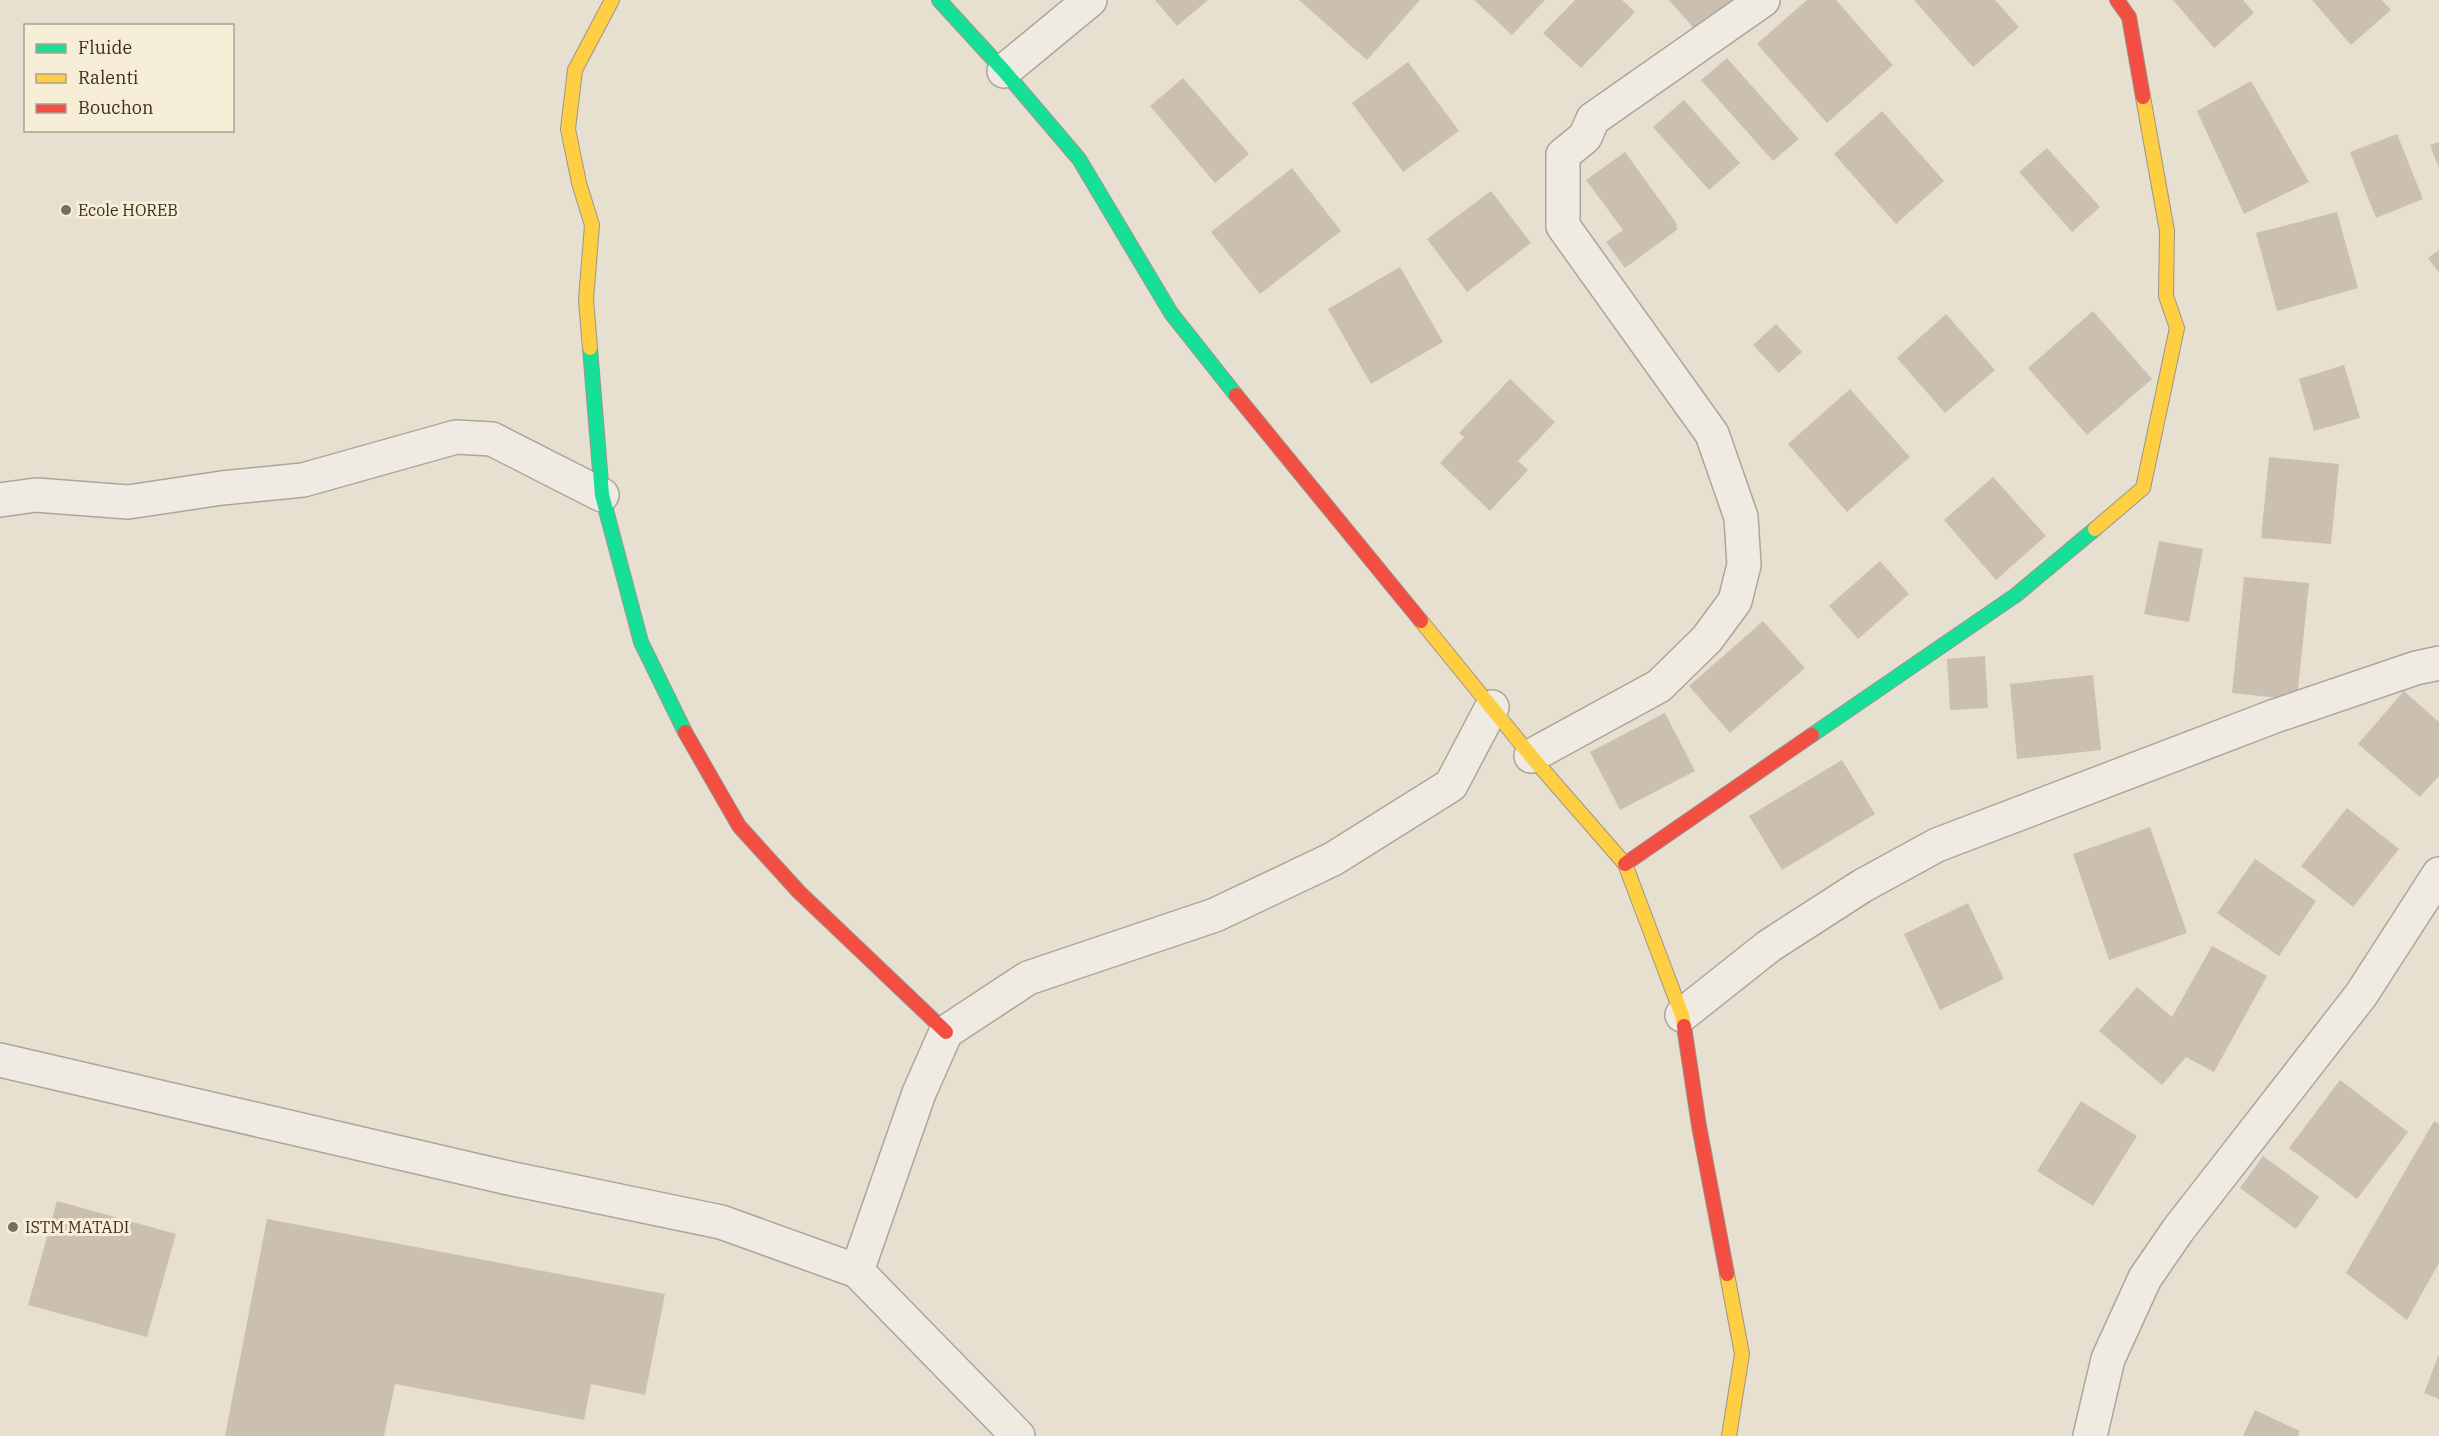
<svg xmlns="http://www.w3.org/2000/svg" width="2439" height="1436" font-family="'IBM Plex Serif',serif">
<rect width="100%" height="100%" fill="#e7e0d1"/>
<g fill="#cbbfb2">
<polygon points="1155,0 1208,0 1177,26"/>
<polygon points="1299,0 1420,0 1367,60"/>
<polygon points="1474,0 1545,0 1512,35"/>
<polygon points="1575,0 1622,0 1635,12 1581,68 1543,33"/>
<polygon points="1669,0 1733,0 1697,32"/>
<polygon points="1807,0 1836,0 1893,65 1827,123 1757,44"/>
<polygon points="1914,0 1995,0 2019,27 1973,67"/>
<polygon points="2173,0 2243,0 2254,13 2214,48"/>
<polygon points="2312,0 2382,0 2391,10 2351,45"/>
<polygon points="1727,58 1799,139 1773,161 1701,80"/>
<polygon points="1408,62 1459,131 1403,172 1352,103"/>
<polygon points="1183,78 1249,154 1215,183 1150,106"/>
<polygon points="2251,81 2309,182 2244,214 2197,111"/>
<polygon points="1684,100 1740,163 1709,190 1653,127"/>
<polygon points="1882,111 1944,181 1896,224 1834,154"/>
<polygon points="2397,134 2423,199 2376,218 2350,152"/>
<polygon points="2439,142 2439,168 2430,145"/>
<polygon points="2047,148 2100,207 2072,232 2019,172"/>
<polygon points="1625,152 1677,224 1676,226 1678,229 1625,268 1606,242 1623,230 1586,180"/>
<polygon points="1292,168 1341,231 1260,294 1211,232"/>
<polygon points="1491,191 1531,243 1467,292 1427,239"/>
<polygon points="2337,212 2358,288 2277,311 2256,233"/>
<polygon points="2439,250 2439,273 2428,258"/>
<polygon points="1400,267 1443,342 1371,384 1328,309"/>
<polygon points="2093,311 2152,379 2087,435 2028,368"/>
<polygon points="1946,314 1995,370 1945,413 1897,358"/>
<polygon points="1776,324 1802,352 1779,373 1753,345"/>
<polygon points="2344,365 2360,418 2314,431 2299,379"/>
<polygon points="1510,379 1555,422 1518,461 1528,470 1490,511 1440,463 1464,437 1459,433"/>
<polygon points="1850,389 1910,457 1847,512 1788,444"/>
<polygon points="2269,457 2339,464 2331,544 2261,538"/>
<polygon points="1993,477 2046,536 1996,580 1944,520"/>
<polygon points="2159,541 2203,549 2189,622 2144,614"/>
<polygon points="1880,561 1909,594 1858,639 1829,606"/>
<polygon points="2244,577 2309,583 2297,700 2232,693"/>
<polygon points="1763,621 1805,668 1730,733 1689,686"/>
<polygon points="1985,656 1988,708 1950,710 1947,659"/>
<polygon points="2093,675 2101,750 2017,759 2010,684"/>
<polygon points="2404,691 2439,722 2439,776 2420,797 2358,744"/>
<polygon points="1665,713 1695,771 1620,810 1590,752"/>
<polygon points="1842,760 1875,814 1782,870 1749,816"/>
<polygon points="2347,808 2399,849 2353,907 2301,866"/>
<polygon points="2150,827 2187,933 2109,960 2073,854"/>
<polygon points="2255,859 2316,901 2279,956 2217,913"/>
<polygon points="1968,903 2004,979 1940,1010 1904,934"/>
<polygon points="2212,946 2267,976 2214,1072 2186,1057 2162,1085 2099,1031 2137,987 2172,1017"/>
<polygon points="2340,1080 2408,1132 2357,1199 2289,1148"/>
<polygon points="2081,1101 2137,1136 2093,1206 2037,1171"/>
<polygon points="2434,1121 2439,1124 2439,1263 2407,1320 2346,1273"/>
<polygon points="2263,1156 2319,1197 2296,1229 2240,1188"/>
<polygon points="57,1201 176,1234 147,1337 28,1305"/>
<polygon points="267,1219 665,1294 645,1395 591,1384 584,1420 395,1384 384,1436 225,1436"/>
<polygon points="2439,1354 2439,1399 2424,1393"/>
<polygon points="2255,1410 2300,1431 2298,1436 2243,1436"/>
</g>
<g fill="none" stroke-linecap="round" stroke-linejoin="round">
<defs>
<g id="street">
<polyline points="1004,71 1090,0"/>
<polyline points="0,500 36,495 128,502 222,488 303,480 456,437 492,439 602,495"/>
<polyline points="1531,756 1659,686 1707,639 1735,601 1744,565 1741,517 1712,434 1563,226 1563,155 1585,137 1593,119 1763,0"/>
<polyline points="1682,1015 1769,946 1862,886 1937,845 2275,716 2416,668 2439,663"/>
<polyline points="0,1060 504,1177 721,1222 857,1271 1018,1436"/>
<polyline points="857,1271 919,1093 946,1032 1028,978 1215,915 1333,859 1451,785 1492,707"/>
<polyline points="2090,1436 2108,1359 2145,1278 2178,1230 2361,995 2439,874"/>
</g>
<g id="fast">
<polyline points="939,0 1004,71 1079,159 1171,313 1236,395"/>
<polyline points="590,348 602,495 641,642 685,732"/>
<polyline points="1812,735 2016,595 2095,529"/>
</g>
<g id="slow">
<polyline points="590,348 586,300 592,225 579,183 568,129 575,70 612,0"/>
<polyline points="2095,529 2143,488 2177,328 2166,296 2167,231 2143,97"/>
<polyline points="1421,621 1531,756 1625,864 1682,1015 1684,1026"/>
<polyline points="1727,1274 1742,1354 1729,1436"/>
</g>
<g id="jam">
<polyline points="2117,0 2129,17 2143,97"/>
<polyline points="1236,395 1421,621"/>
<polyline points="685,732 739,826 799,892 946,1032"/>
<polyline points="1625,864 1812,735"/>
<polyline points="1684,1026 1699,1126 1727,1274"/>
</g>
</defs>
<use href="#street" stroke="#ada599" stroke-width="36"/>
<use href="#fast" stroke="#9c958a" stroke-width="16"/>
<use href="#slow" stroke="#9c958a" stroke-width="16"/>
<use href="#jam" stroke="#9c958a" stroke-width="16"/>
<use href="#street" stroke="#efebe3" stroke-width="33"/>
<use href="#fast" stroke="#16e098" stroke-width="14"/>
<use href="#slow" stroke="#ffcf43" stroke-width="14"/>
<use href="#jam" stroke="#f24e42" stroke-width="14"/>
</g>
<g fill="#786c5e" stroke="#f7eed8" stroke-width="2">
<circle cx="66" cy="210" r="6"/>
<circle cx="13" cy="1227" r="6"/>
</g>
<g text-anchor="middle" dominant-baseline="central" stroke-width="6" stroke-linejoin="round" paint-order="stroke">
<g font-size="16" fill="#3d2e20" stroke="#f7eed8" text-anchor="start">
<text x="78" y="210">Ecole HOREB</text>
<text x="25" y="1227">ISTM MATADI</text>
</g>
</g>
<rect x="24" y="24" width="210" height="108" fill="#f7eed8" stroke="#ada18e" stroke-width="1.5"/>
<rect x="36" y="44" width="30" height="9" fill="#16e098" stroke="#ada18e" stroke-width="1.5"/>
<text x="78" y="54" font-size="18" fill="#3d2e20">Fluide</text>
<rect x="36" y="74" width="30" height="9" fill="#ffcf43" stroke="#ada18e" stroke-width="1.5"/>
<text x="78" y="84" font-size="18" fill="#3d2e20">Ralenti</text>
<rect x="36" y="104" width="30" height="9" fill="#f24e42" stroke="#ada18e" stroke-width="1.5"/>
<text x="78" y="114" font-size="18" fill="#3d2e20">Bouchon</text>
</svg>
